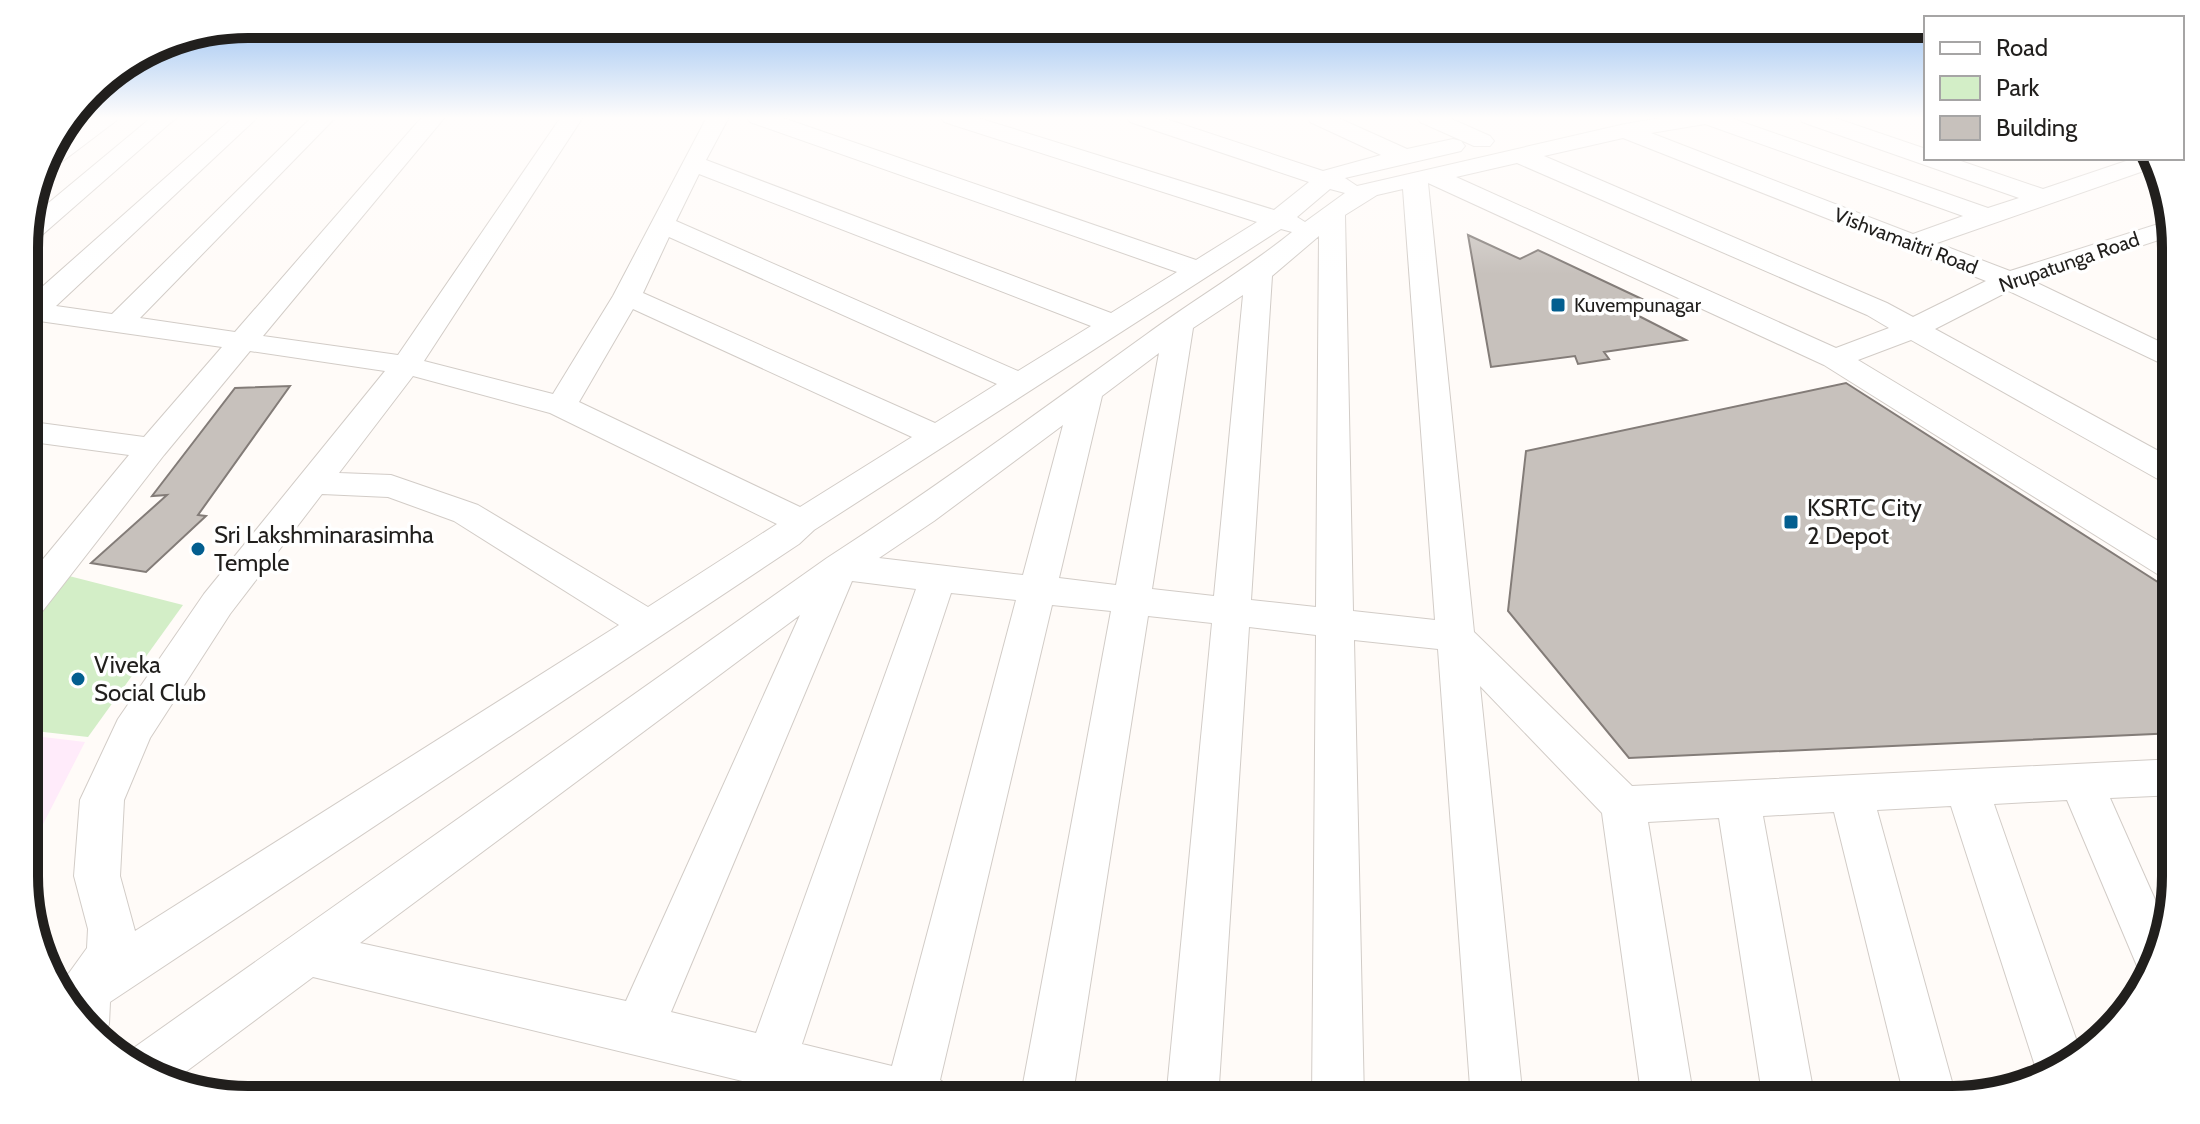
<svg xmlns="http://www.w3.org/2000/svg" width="2200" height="1124" viewBox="0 0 2200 1124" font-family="Cabin,sans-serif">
<rect width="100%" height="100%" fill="#fffbf8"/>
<path fill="#ffebfa" d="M26 735 85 742 37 836 26 842Z"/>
<path fill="#d3eec7" d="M69 576 183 605 88 737 26 730 25 629Z"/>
<path fill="#c7c1bc" stroke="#837c78" stroke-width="2" d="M1468 235 1520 259 1538 250 1644 300 1629 311 1686 340 1604 352 1609 359 1578 364 1575 356 1491 367Z
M1846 383 2175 593 2176 733 1629 758 1508 611 1526 451Z
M290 386 198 515 206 516 146 572 91 563 167 495 152 496 235 388Z"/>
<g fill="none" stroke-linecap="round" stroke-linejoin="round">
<defs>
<path id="minor" d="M95 117H121L51 170 41 172 46 152Z
M152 117H177L34 242 25 244 28 220Z
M234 117H258L56 306 112 314 312 117H336L140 318 235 332 422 117H445L263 336 398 355 561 117H583L424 361 553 394 613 296 707 117H729L706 160 1111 313 1177 272 750 122 747 117H780L1196 260 1257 222 944 122 941 117H975L1274 210 1309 182 1130 122 1127 117H1160L1323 171 1381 155 1310 122 1307 117H1336L1407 149 1453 139 1461 141 1465 146 1461 151 1345 178 1357 186 1625 124 1667 117H1728L1988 208 2019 198 1802 122 1799 117H1832L1926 149V158H1952L2043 189 2135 158H2151L2155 167 1937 243 2010 271 2174 219V235L2033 281 2175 349V370L2009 291 1935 329 2175 460V485L2163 482 1911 340 1858 360 2175 551V581L2162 577 1824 365 1428 183 1474 632 1632 786 2176 759V795L2110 798 2165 922 2153 976 2140 973 2067 800 1994 804 2082 1056 2076 1063 2038 1075 1951 806 1877 810 1957 1100H1905L1834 812 1763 816 1815 1100H1763L1719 818 1648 822 1694 1100H1642L1602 813 1480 686 1523 1100H1471L1438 649 1354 640 1364 1100H1312L1316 635 1249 627 1218 1100H1166L1212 623 1148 616 1072 1100H1020L1111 611 1052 605 940 1080 943 1082 951 1100H821L313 977 172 1082 148 1077 124 1056 125 1054 827 558C937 487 1041 410 1147 334 1195 299 1245 270 1292 232L1281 229 814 530 799 544 110 1002 109 1024 103 1039 70 1012 57 981 69 973 87 948 88 929 74 876 80 800 118 719 204 594 385 371 250 351 164 455 38 617 25 621V581L129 455 25 441V421L144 437 222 347 25 319V302ZM1705 124 1963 216 1913 234 1651 133ZM1623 138 1986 281 1913 317 1887 303 1544 156ZM1517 163 1867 315 1889 328 1836 348 1456 177ZM699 174 1091 326 1018 371 676 221ZM1330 189 1345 193 1305 222 1297 217ZM1403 189 1435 620 1353 611 1345 215 1377 195ZM1319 236 1316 607 1251 600 1272 276ZM669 237 997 384 935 423 643 293ZM1243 295 1214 596 1152 589 1193 328ZM633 309 912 437 800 507 579 402ZM1159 353 1116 585 1059 578 1102 396ZM413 376 550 413 777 524 648 607 478 505 391 475 339 473ZM1063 425 1023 575 879 558 934 521ZM322 494 388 497 454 521 619 625 135 931 120 876 124 800 150 738 230 614ZM852 581 916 589 756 1033 671 1012ZM951 593 1016 600 892 1066 802 1044ZM800 615 626 1001 360 943Z
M1417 117H1447L1490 136 1494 141 1490 146H1474L1420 122Z"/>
</defs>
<use href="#minor" stroke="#d2ccc7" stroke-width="2"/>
<use href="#minor" fill="#fff" fill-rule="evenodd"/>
</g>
<linearGradient id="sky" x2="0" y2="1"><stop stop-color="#91bcf0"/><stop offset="0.43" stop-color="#fffdfc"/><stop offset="1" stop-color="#fffdfc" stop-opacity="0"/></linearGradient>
<rect width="2200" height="274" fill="url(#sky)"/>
<g fill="#035e8f" stroke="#fff" stroke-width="3">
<rect x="1550" y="297" width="16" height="16" rx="4"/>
<rect x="1783" y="514" width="16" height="16" rx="4"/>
<circle cx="198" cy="549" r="8"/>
<circle cx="78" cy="679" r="8"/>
</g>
<g text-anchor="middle" stroke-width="7" stroke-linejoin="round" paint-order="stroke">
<g font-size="20" fill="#211f1d" stroke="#fff">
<text transform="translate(1906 241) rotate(21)" y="7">Vishvamaitri Road</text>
<text transform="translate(2069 262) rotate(-19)" y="7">Nrupatunga Road</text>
</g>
<g font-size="20" fill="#211f1d" stroke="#fff" text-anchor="start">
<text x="1574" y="312">Kuvempunagar</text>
</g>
<g font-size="24" fill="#211f1d" stroke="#fff" text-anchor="start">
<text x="1807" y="516">KSRTC City<tspan x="1807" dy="28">2 Depot</tspan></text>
<text x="214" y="543">Sri Lakshminarasimha<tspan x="214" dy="28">Temple</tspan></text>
<text x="94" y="673">Viveka<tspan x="94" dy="28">Social Club</tspan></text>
</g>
</g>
<path d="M0 0H2200V1124H0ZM248 38H1952A210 210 0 0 1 2162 248V876A210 210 0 0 1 1952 1086H248A210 210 0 0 1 38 876V248A210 210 0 0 1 248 38Z" fill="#fff" fill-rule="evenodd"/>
<path fill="none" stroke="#211f1d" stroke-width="10" d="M248 38H1952A210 210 0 0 1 2162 248V876A210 210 0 0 1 1952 1086H248A210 210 0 0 1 38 876V248A210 210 0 0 1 248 38Z"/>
<rect x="1924" y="16" width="260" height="144" fill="#ffffff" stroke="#a6a5a5" stroke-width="2"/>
<rect x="1940" y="42" width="40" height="12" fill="#ffffff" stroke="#a6a5a5" stroke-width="2"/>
<text x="1996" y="56" font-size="24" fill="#211f1d">Road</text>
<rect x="1940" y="76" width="40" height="24" fill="#d3eec7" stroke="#a6a5a5" stroke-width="2"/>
<text x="1996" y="96" font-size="24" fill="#211f1d">Park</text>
<rect x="1940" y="116" width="40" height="24" fill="#c7c1bc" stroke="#a6a5a5" stroke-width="2"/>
<text x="1996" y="136" font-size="24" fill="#211f1d">Building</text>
</svg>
